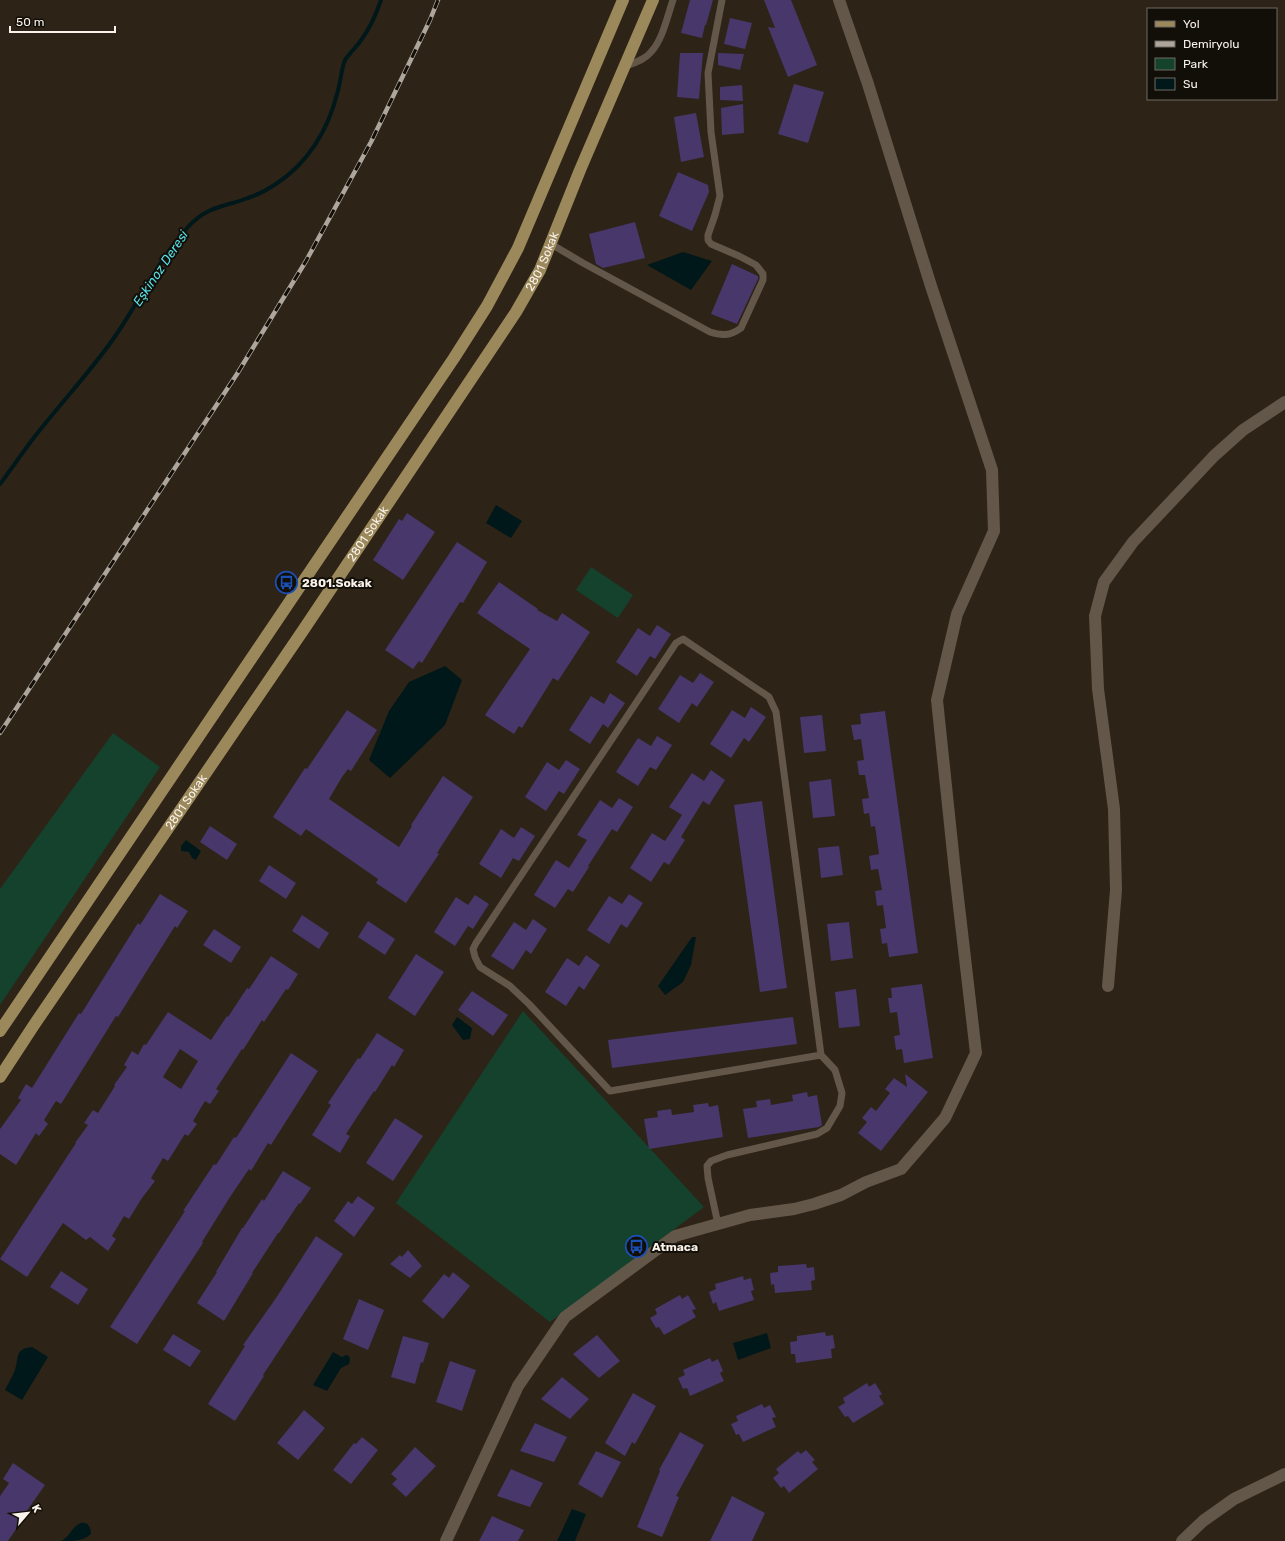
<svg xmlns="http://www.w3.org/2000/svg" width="1285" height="1541" viewBox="0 0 1285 1541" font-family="Rubik,sans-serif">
<rect width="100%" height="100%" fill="#2e2317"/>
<path fill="#14422d" d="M591 567 633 595 618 618 576 590Z
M113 733 160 767 0 1005V889Z
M523 1011 704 1207 550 1322 396 1203Z"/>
<path fill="#00181a" d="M683 252 712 261 691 290 647 265Z
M496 505 522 521 511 538 486 523Z
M445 666 462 680 445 725 390 778 369 760 389 711 409 682Z
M186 840 201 851 196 860 192 858 189 852 181 851V846Z
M692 937H696L691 965 683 982 665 995 658 986Z
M457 1017 472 1028 470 1039 463 1040 452 1025Z
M767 1333 771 1348 738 1360 733 1343Z
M32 1347 48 1357 22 1400 5 1390C8 1384 12 1377 15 1370 19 1358 14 1349 32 1347Z
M333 1352 342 1357 346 1355 349 1356 350 1360 349 1364 341 1368 327 1391 313 1385Z
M572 1509 586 1514 575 1541H557Z
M81 1523C88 1522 91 1527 91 1534 84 1541 73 1541 61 1541 70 1537 71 1527 81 1523Z"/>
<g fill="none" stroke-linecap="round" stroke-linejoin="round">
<path stroke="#00181a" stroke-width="4" d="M0 484C15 464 28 444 44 425 68 395 94 367 116 335 140 300 159 259 188 227 207 206 224 207 248 198 257 195 267 190 276 184 308 163 328 130 337 94 340 86 342 65 345 60 349 54 355 48 359 43 369 30 376 15 381 0"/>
</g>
<path fill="#47376b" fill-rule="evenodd" d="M690 0H713L706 25H705L702 38 681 33Z
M764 0H791L817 65 788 77 768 27 775 28Z
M730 18 752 23 745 49 724 44Z
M680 53H703L699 99 677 97Z
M718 53 744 54 740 70 718 65Z
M794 84 824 92 808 143 778 134Z
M742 85 743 101 720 100V87Z
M743 104 744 133 722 135 721 108Z
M696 113 704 157 681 162 674 117Z
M678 172 708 185 709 192 692 231 659 216Z
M635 222 645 258 603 268 596 264 589 234Z
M732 264 758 276V279L737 324 711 314Z
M407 513 435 532 403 580 373 560 399 519 402 521Z
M457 542 487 562 463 603 460 602 422 663 419 661 413 669 385 650Z
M499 582 538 609 537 610 557 621 562 613 590 632 558 681 553 678 522 728 519 726 514 734 485 715 530 649 477 613Z
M657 625 671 634 655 659 650 656 637 676 616 662 638 628 650 636Z
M700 673 714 682 697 707 692 703 679 723 658 709 680 675 693 683Z
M610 693 625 703 608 728 603 724 590 744 569 730 591 696 604 704Z
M751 707 766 717 749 742 744 738 731 758 710 744 732 710 745 718Z
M347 710 377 730 351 771 348 769 342 777 329 799 399 847 412 826 411 825 443 776 473 797 437 853 439 854 406 903 376 883 378 879 306 829 301 836 273 817 305 768 307 769Z
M885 711 918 953 889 957 887 943 882 944 880 929 886 928 883 905 877 906 875 891 882 890 878 869 871 870 869 856 879 854 875 826 871 827 869 813 864 814 862 799 869 798 865 775H859L857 761 864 760 861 739 854 740 851 725 861 724 860 714Z
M822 715 826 751 804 753 800 717Z
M657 736 672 745 656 770 650 767 638 786 616 772 638 738 651 746Z
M566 760 580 769 564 794 559 791 546 811 525 797 547 762 559 770Z
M711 770 725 780 709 805 703 801 681 837 685 840 669 865 664 862 651 882 630 868 652 833 665 841 682 815 669 807 692 773 704 781Z
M831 779 835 816 813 818 809 782Z
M619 798 633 807 617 832 612 829 588 866 589 867 573 892 568 889 555 908 534 895 556 860 569 868 587 840 577 835 600 800 612 808Z
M762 801 787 988 760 992 734 805Z
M210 826 237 844 227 860 200 842Z
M521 827 535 836 519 861 513 858 501 878 479 864 501 829 514 838Z
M839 846 843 875 821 878 818 848Z
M269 865 296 883 286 899 259 881Z
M160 894 188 911 177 928 175 926 118 1017 116 1016 61 1104 56 1101 44 1120 48 1124 39 1136 36 1133 16 1165 0 1154V1129L21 1100 18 1098 26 1084 32 1088 79 1013 81 1014 138 923 140 925Z
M629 894 643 903 627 928 621 924 609 944 587 930 609 896 622 904Z
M475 895 489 904 473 929 468 926 455 946 434 932 456 897 468 905Z
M302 915 329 933 319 949 292 931Z
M533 919 547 929 531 954 526 950 513 970 491 956 514 922 526 930Z
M368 921 395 939 385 955 358 937Z
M849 922 853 958 831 961 827 924Z
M214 929 241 947 231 963 203 945Z
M416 954 444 972 415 1016 388 998Z
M586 955 600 965 584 990 579 986 566 1006 545 992 567 958 579 966Z
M271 956 298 974 288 990 286 989 264 1022 262 1020 243 1050 242 1049 216 1089 219 1091 210 1104 205 1101 193 1121 197 1124 188 1136 185 1134 168 1161 163 1158 151 1178 155 1181 142 1198 129 1219 124 1216 112 1236 116 1239 108 1251 90 1237 86 1240 63 1223 27 1277 0 1259 76 1143H75L88 1125 84 1123 93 1110 98 1113 115 1086 114 1085 127 1067 124 1065 132 1051 138 1055 144 1044 146 1045 168 1012 211 1040 227 1016 228 1017 247 988 249 989ZM180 1049 198 1061 181 1089 163 1077Z
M922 984 933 1058 904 1063 902 1049 896 1050 894 1036 900 1035 897 1012 890 1013 888 998H892L891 988Z
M856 989 860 1026 839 1028 835 992Z
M472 991 508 1015 493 1036 458 1010Z
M793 1017 797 1044 612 1068 608 1040Z
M377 1033 404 1050 394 1067 392 1065 375 1092 374 1091 346 1134 350 1136 340 1153 312 1135 331 1105 328 1103 358 1058 360 1059Z
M291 1053 318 1071 271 1145 268 1143 251 1171 249 1169 230 1197 202 1242 203 1243 137 1344 110 1327 185 1211H183L214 1164 216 1165 234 1137 236 1138Z
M905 1074 928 1092 881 1151 858 1133 867 1122 862 1118 871 1107 876 1111 890 1093 885 1089 894 1078 907 1087Z
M807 1092 808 1097 817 1095 822 1125 819 1127 748 1138 743 1109 757 1107 756 1101 770 1099 771 1105 793 1101 792 1095Z
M708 1103 709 1107 718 1105 723 1137 649 1149 644 1119 658 1117 657 1111 671 1109 672 1115 694 1112 693 1105Z
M395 1118 423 1136 393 1181 366 1163Z
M283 1171 311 1188 300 1204 299 1203 279 1233H278L252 1273H253L224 1321 197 1303 217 1272H216L242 1228H243L262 1199 264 1201Z
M358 1196 375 1208 354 1237 334 1221 348 1201 352 1204Z
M316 1236 343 1254 263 1375 264 1376 235 1421 208 1404 245 1346 243 1345 276 1298Z
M408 1250 422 1266 410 1278 390 1264 400 1255 402 1257Z
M806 1264 807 1268 814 1267 815 1280 811 1281 812 1290 775 1293 774 1284 771 1285 770 1273 778 1272V1266Z
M61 1271 88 1289 78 1305 50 1287Z
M453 1272 470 1286 443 1319 422 1301 444 1274 449 1278Z
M743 1276 744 1280 751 1278 754 1290 751 1291 754 1300 719 1311 716 1302 713 1304 709 1292 716 1289 715 1284Z
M680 1295 682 1299 688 1295 696 1309 692 1310 696 1317 664 1335 659 1327 656 1328 650 1318 657 1314 655 1309Z
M359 1299 384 1310 368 1350 343 1339Z
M825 1332 826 1336 833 1335 835 1348 831 1349 832 1358 796 1363 795 1354H791L790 1342 797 1341V1336Z
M173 1334 201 1351 190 1367 163 1350Z
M597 1335 620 1361 599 1378 573 1354Z
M403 1336 429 1343 423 1363 421 1362 415 1384 391 1377Z
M710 1358 712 1362 718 1359 723 1371 720 1373 724 1381 690 1396 687 1388 683 1389 678 1378 685 1375 683 1370Z
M450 1361 476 1370 462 1411 436 1402Z
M562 1377 589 1399 570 1419 541 1399Z
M867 1383 869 1387 875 1383 882 1394 879 1396 884 1404 853 1423 848 1416 845 1417 838 1407 845 1403 843 1398Z
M633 1393 656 1406 635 1444 632 1442 625 1456 605 1443Z
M762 1404 764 1408 770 1405 776 1417 772 1418 776 1427 743 1442 739 1434 736 1435 731 1424 738 1421 736 1416Z
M304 1410 325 1428 298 1460 277 1443Z
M535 1423 567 1437 554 1462 520 1451Z
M680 1432 704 1445 676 1496 679 1497 662 1537 637 1527 660 1471 659 1470Z
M362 1437 378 1450 351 1484 333 1470 354 1443 356 1444Z
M415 1447 436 1466 406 1497 392 1484 397 1479 391 1474Z
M806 1450 815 1460 812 1462 818 1469 789 1493 784 1486 781 1488 773 1478 779 1473 776 1469 798 1451 801 1454Z
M596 1451 621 1462 602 1498 578 1484Z
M13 1463 45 1485 26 1512 27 1513 8 1541H0V1496L9 1483 3 1479Z
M511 1469 543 1483 530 1507 497 1496Z
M732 1496 765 1513 752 1541H710Z
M492 1516 524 1530 518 1541H479Z"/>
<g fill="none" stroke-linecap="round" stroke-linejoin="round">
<path stroke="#635749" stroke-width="7" d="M624 67C633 63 645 60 651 52 663 39 667 17 673 0
M551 244 583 263 710 332C722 336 730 336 741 328L763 280V274L756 265 739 256 711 244 708 240V235L715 215 720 196 711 132 708 73 722 0
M718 1224 708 1178 707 1166 711 1161 727 1155 817 1134 827 1128 840 1106 842 1093 835 1070 821 1055 776 712 769 697 683 639 676 643 476 943 473 949 475 957 480 967 510 986 529 1004 610 1091 821 1055"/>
<path stroke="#635749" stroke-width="12" d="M1108 986 1116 890 1114 809 1098 689 1095 616 1104 582 1133 542 1214 456 1243 430 1285 402
M446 1541 518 1386 565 1317 675 1236 750 1215 794 1209 814 1204 841 1195 866 1182 901 1169 945 1118 976 1053 955 872 937 700 957 614 994 531 992 470 931 286 868 84 839 0"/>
<path stroke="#635749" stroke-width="12" d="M1182 1541 1203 1521 1234 1499 1285 1474"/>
<g stroke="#9b895c" stroke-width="12">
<path d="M0 1031 454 358 487 306 518 248 623 0"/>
<path id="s1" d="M0 1077 34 1025 304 629 516 312 540 270 580 170 653 0"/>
</g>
<defs>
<path id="rail" d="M0 733 237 374 306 261 371 142 430 20 438 0"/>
</defs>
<use href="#rail" stroke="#aea69c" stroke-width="4.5"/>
<use href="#rail" stroke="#120e08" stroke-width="3" stroke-dasharray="9" stroke-linecap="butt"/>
</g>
<defs>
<symbol id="bus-ring" viewBox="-11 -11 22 22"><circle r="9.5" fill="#120e08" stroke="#1a4fb4" stroke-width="1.5"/><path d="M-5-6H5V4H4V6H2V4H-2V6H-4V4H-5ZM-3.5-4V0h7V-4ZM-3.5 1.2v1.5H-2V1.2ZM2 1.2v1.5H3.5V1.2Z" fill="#1a4fb4"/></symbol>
</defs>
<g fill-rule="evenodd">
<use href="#bus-ring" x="274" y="570" width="25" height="25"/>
<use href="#bus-ring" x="624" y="1234" width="25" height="25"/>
</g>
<g text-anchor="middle" stroke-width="4" stroke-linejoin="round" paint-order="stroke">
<g font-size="12" fill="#faf3eb" stroke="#120e08">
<text dy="4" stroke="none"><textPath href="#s1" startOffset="980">2801 Sokak</textPath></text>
<text dy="4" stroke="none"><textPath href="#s1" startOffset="656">2801 Sokak</textPath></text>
<text dy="4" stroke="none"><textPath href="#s1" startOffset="332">2801 Sokak</textPath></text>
</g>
<g font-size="12" font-weight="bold" fill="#faf3eb" stroke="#120e08" text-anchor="start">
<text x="302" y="587">2801.Sokak</text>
<text x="652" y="1251">Atmaca</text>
</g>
<g font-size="13" font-style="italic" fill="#58e0e7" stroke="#120e08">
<text transform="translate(160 268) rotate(-56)" y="5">Eşkinoz Deresi</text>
</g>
</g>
<rect x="1147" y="8" width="130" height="92" fill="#120e08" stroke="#6f6a63"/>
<rect x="1155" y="21" width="20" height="6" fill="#9b895c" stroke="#6f6a63"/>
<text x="1183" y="28" font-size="12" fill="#faf3eb">Yol</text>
<rect x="1155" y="41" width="20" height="6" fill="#aea69c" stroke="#6f6a63"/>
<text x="1183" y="48" font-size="12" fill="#faf3eb">Demiryolu</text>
<rect x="1155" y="58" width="20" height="12" fill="#14422d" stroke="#6f6a63"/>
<text x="1183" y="68" font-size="12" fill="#faf3eb">Park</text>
<rect x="1155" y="78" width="20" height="12" fill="#00181a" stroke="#6f6a63"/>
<text x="1183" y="88" font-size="12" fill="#faf3eb">Su</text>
<g transform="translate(28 1513) rotate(62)" stroke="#120e08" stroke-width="3" paint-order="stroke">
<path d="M0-3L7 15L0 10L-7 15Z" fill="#faf3eb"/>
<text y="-6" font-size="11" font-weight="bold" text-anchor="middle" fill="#faf3eb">K</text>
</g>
<path d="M10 26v6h105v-6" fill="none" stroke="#faf3eb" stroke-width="2"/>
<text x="16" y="26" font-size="12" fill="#faf3eb" stroke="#120e08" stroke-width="3" paint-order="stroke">50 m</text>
</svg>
